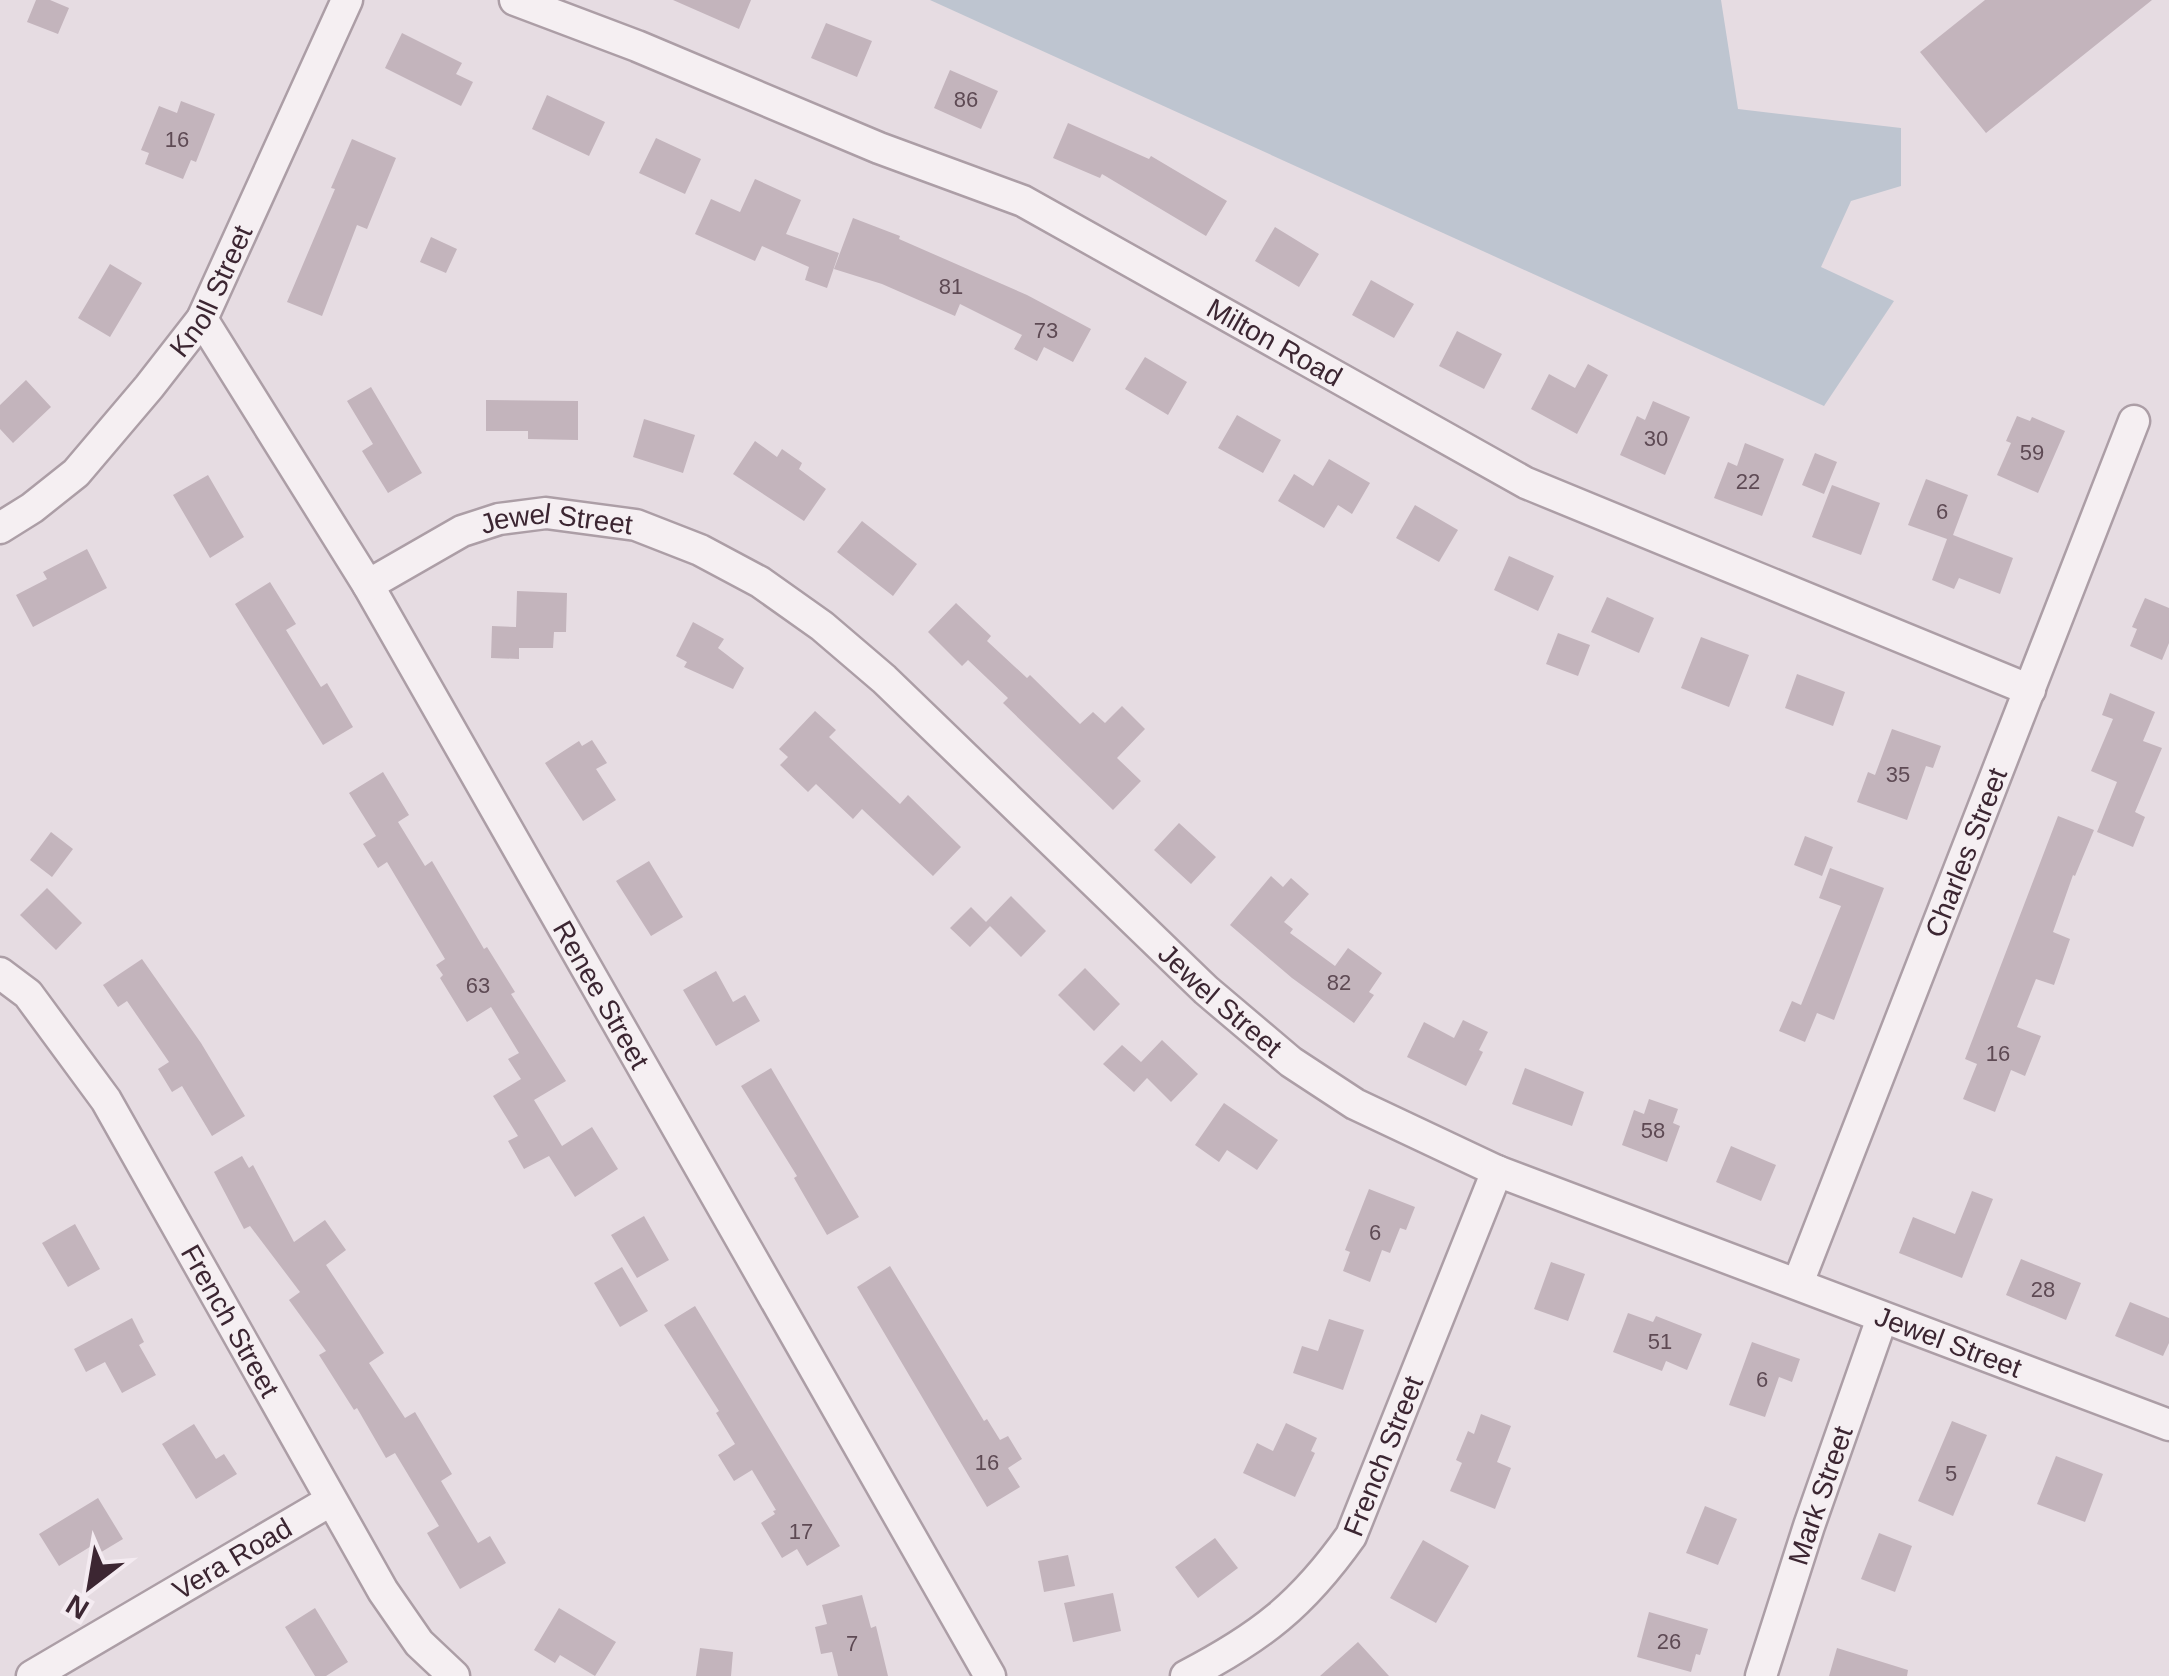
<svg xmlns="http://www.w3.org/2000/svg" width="2169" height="1676" viewBox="0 0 2169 1676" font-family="Arial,sans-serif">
<rect width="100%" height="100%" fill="#e6dce2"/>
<path fill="#bec5d0" d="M930 0H1721L1738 109 1901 128V186L1851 201 1821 267 1894 301 1824 406Z"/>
<path fill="#c3b4bc" d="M36 0H50L69 8 58 34 27 22Z
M673 0H751L739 29Z
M1985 0H2152L1986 133 1920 52Z
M826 23 872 41 857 77 811 58Z
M402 33 462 63 456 74 473 82 461 106 385 68Z
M950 70 998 91 981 129 934 108Z
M547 95 605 122 589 156 532 129Z
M181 101 215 114 196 162 191 160 183 179 145 164 149 153 141 150 159 106 177 113Z
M1068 123 1149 159 1151 156 1227 201 1206 236 1102 174 1100 178 1053 158Z
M656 138 701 159 685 194 639 173Z
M352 139 396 158 367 229 357 225 322 316 287 302 335 189 331 188Z
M755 179 801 200 786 234 839 253 827 288 805 280 809 267 762 246 755 261 695 234 711 199 740 212Z
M853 218 900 236 899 239 1027 295 1091 329 1073 362 1044 347 1037 361 1014 349 1022 335 960 304 955 316 882 284 834 269Z
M1275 227 1319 254 1299 287 1255 261Z
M431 237 457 249 446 273 420 262Z
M110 264 142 283 110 337 78 318Z
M1371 280 1414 304 1394 338 1352 315Z
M1457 331 1502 354 1484 389 1439 366Z
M1145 357 1187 382 1168 415 1125 389Z
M1588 364 1608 375 1577 434 1531 409 1549 374 1575 388Z
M26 380 51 407 13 443 0 429V405Z
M371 387 422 473 388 493 362 451 373 444 347 401Z
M486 400 578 401V440L528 439V431H486Z
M1653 401 1690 417 1665 475 1620 455 1637 416 1645 420Z
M1237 415 1281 440 1263 473 1218 448Z
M2017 416 2030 421 2032 417 2065 431 2038 493 1997 475 2011 443 2006 441Z
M644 419 695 435 683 473 633 457Z
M755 441 777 457 782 449 802 463 799 469 826 489 804 521 733 474Z
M1745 443 1784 459 1762 516 1714 498 1728 462 1737 466Z
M1815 453 1837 462 1824 494 1802 485Z
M1329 459 1370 483 1352 514 1338 505 1324 528 1278 501 1294 474 1313 486Z
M208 475 244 537 210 558 173 495Z
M1926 479 1968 495 1953 535 2013 558 2000 594 1959 578 1954 589 1932 580 1947 539 1908 525Z
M1832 485 1880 503 1861 555 1812 537Z
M1415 505 1458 530 1439 562 1396 538Z
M862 521 917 564 893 596 837 552Z
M87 549 107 588 33 627 16 595 47 579 43 572Z
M1509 556 1554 576 1538 611 1494 590Z
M270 582 296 624 286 630 321 687 327 683 353 727 323 745 235 604Z
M517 591 567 593 566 632H554L553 648H519V659L491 658 492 626 516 627Z
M1607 597 1654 618 1639 653 1591 632Z
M2145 598 2169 608V643L2162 660 2130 646 2137 629 2132 627Z
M956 603 991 636 987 641 1027 678 1030 675 1080 724 1093 712 1105 723 1122 706 1145 729 1117 758 1141 781 1113 810 1003 703 1008 698 968 660 962 666 928 632Z
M693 622 724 639 718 648 744 668 733 689 684 667 687 662 676 656Z
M1558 633 1590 645 1578 676 1546 664Z
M1701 637 1749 655 1729 707 1681 688Z
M1797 674 1845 692 1833 726 1785 708Z
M2110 693 2155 712 2143 741 2162 748 2135 812 2145 817 2133 847 2097 832 2117 782 2091 771 2113 719 2102 715Z
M815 711 836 730 829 737 900 804 908 795 961 847 933 876 862 809 853 819 816 784 808 792 780 765 788 757 779 749Z
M1892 729 1941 746 1933 768 1926 766 1907 820 1857 802 1868 772 1875 775Z
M592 740 607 763 596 769 616 800 583 821 545 763 579 741 582 746Z
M383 772 409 815 398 822 425 866 432 861 484 949 487 947 515 992 511 994 566 1081 534 1100 562 1146 592 1127 618 1169 575 1197 549 1156 524 1169 508 1141 518 1136 493 1096 521 1079 508 1059 519 1053 491 1007 467 1022 440 978 443 975 436 965 445 959 387 862 378 868 363 844 376 836 349 793Z
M2058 816 2094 830 2075 876 2073 875 2053 932 2070 939 2054 985 2036 979 2017 1027 2041 1036 2025 1076 2011 1070 1995 1112 1963 1099 1977 1064 1965 1059Z
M1179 823 1216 857 1191 884 1154 850Z
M51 832 73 849 52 877 30 860Z
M1805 836 1833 847 1822 876 1794 865Z
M649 861 683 917 651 936 616 881Z
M1830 868 1884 888 1834 1020 1817 1013 1805 1042 1779 1031 1792 1001 1801 1005 1841 906 1819 898Z
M1271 876 1283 887 1291 878 1309 894 1284 922 1293 929 1290 933 1335 966 1348 948 1382 973 1369 992 1374 995 1354 1023 1292 978 1230 925Z
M47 888 82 923 56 950 20 915Z
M1011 896 1046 931 1021 957 986 922Z
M971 907 990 926 970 947 950 928Z
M142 959 201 1043 245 1116 212 1136 182 1086 172 1092 158 1069 169 1062 127 1001 118 1007 103 985Z
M1085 968 1120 1004 1094 1031 1058 995Z
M716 971 733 1002 745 995 760 1021 716 1046 683 990Z
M1463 1020 1488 1032 1479 1050 1483 1052 1466 1086 1407 1057 1424 1022 1454 1038Z
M1162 1040 1198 1074 1171 1102 1147 1078 1134 1092 1103 1064 1122 1045 1141 1062Z
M771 1068 859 1217 827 1235 794 1178 797 1176 741 1086Z
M1525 1068 1584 1092 1572 1126 1512 1104Z
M1649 1099 1678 1109 1673 1123 1680 1126 1667 1162 1622 1145 1634 1110 1644 1114Z
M1224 1103 1278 1140 1257 1170 1227 1150 1219 1162 1195 1145Z
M1731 1146 1776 1165 1761 1201 1716 1182Z
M242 1156 249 1168 253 1165 294 1242 325 1220 346 1250 326 1265 384 1353 369 1363 405 1418 415 1412 452 1474 441 1481 478 1543 490 1536 506 1563 460 1589 427 1533 439 1526 395 1453 386 1458 357 1408 354 1410 319 1355 326 1351 289 1300 300 1292 250 1226 244 1229 214 1172Z
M1369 1189 1415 1207 1406 1230 1400 1228 1390 1253 1382 1250 1370 1282 1343 1271 1350 1252 1345 1250Z
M1972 1191 1993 1199 1962 1278 1899 1253 1913 1217 1955 1234Z
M644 1216 669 1260 637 1278 611 1235Z
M75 1224 100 1269 68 1287 42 1243Z
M2021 1259 2081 1283 2066 1320 2006 1295Z
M1551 1262 1585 1274 1568 1321 1534 1309Z
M890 1266 984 1421 987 1419 1000 1440 1008 1436 1022 1459 1008 1468 1020 1487 987 1507 857 1287Z
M622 1267 648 1311 620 1327 594 1283Z
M2130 1302 2169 1318V1343L2163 1356 2115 1336Z
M695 1306 840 1546 807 1566 797 1549 782 1558 761 1523 775 1514 773 1511 776 1510 752 1470 734 1481 718 1455 735 1444 716 1413 719 1411 664 1325Z
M1628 1313 1653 1322 1656 1316 1702 1334 1687 1370 1666 1361 1662 1371 1613 1352Z
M132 1318 144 1342 139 1345 156 1375 122 1393 105 1362 86 1372 74 1349Z
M1329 1319 1364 1330 1343 1390 1293 1373 1302 1346 1318 1351Z
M1752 1342 1800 1359 1792 1382 1779 1377 1765 1417 1729 1405Z
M1481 1414 1511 1426 1497 1462 1511 1468 1495 1509 1450 1491 1462 1463 1456 1460 1468 1431 1474 1434Z
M1952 1421 1987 1435 1953 1516 1918 1501Z
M1286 1423 1317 1438 1311 1451 1315 1453 1295 1497 1243 1473 1257 1443 1273 1451Z
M194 1424 216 1459 224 1454 237 1474 196 1499 162 1444Z
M2056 1456 2103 1474 2085 1522 2037 1504Z
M98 1498 123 1539 98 1554 93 1545 59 1566 39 1534Z
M1705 1506 1737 1519 1718 1565 1686 1553Z
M1879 1533 1912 1546 1895 1592 1861 1579Z
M1215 1538 1238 1568 1198 1598 1175 1567Z
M1423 1540 1469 1566 1436 1623 1390 1598Z
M1068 1555 1075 1586 1044 1592 1038 1561Z
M1113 1593 1121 1631 1073 1642 1064 1603Z
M862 1595 871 1628 876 1626 888 1676H838L832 1652 821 1654 815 1627 827 1624 822 1605Z
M315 1608 348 1662 326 1676H315L285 1627Z
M559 1608 616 1642 595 1676 560 1655 555 1663 534 1650Z
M1649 1612 1708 1629 1700 1655 1696 1654 1691 1672 1637 1657Z
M1358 1642 1389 1676H1320Z
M700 1648 733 1652 731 1676H696Z
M1837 1648 1908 1670 1907 1676H1829Z"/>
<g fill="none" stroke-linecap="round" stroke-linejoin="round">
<defs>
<g id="minor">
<path id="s1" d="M515 0 637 46 879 148 1023 201 1526 483 2030 690"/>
<path id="s2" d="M202 319 368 585 990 1676"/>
<path id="s3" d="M0 528 32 508 76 473 149 387 202 319 347 0"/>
<path id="s4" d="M368 585 462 531 499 519 546 513 636 525 700 550 760 582 822 626 884 679 1206 990 1291 1062 1355 1104 1497 1171 2169 1425"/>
<path id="s5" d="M0 973 28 994 106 1100 383 1591 419 1643 454 1676"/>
<path id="s6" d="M1798 1283 2134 421"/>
<path id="s7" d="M32 1676 330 1501"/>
<path id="s8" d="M1186 1676C1261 1637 1302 1605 1351 1536L1497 1171"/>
<path id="s9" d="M1761 1676 1809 1526 1882 1318"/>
</g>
</defs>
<use href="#minor" stroke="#ac9ea6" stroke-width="35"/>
<use href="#minor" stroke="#f5eff2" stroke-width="30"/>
</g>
<g text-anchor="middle" stroke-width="8" stroke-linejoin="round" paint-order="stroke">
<g font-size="22" fill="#5e4a54">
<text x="966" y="107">86</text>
<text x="177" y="147">16</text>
<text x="951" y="294">81</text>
<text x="1046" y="338">73</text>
<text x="1656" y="446">30</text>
<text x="2032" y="460">59</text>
<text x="1748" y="489">22</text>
<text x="1942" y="519">6</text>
<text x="1898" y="782">35</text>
<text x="1339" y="990">82</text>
<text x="478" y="993">63</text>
<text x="1998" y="1061">16</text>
<text x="1653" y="1138">58</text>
<text x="1375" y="1240">6</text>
<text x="2043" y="1297">28</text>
<text x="1660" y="1349">51</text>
<text x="1762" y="1387">6</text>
<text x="987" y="1470">16</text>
<text x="1951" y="1481">5</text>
<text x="801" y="1539">17</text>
<text x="1669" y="1649">26</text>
<text x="852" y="1651">7</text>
</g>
<g font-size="28" fill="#3c2632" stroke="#f4ebf1">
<text dy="10" stroke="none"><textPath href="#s3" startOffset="322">Knoll Street</textPath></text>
<text dy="10" stroke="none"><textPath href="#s1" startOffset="835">Milton Road</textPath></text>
<text dy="10" stroke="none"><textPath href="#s4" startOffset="205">Jewel Street</textPath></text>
<text dy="10" stroke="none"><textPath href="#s6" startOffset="462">Charles Street</textPath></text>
<text dy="10" stroke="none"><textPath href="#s2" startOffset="785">Renee Street</textPath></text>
<text dy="10" stroke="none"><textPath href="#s4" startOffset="1045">Jewel Street</textPath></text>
<text dy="10" stroke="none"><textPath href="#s5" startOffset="420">French Street</textPath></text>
<text dy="10" stroke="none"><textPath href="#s4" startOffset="1855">Jewel Street</textPath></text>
<text dy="10" stroke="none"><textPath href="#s8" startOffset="305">French Street</textPath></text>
<text dy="10" stroke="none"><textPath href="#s9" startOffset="190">Mark Street</textPath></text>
<text dy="10" stroke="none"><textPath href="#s7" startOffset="232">Vera Road</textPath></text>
</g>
</g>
<g transform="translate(90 1586) rotate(211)" stroke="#f4ebf1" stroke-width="8" paint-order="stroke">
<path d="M0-8L18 38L0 25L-18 38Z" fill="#3c2632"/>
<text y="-15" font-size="28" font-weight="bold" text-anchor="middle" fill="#3c2632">N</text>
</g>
</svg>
